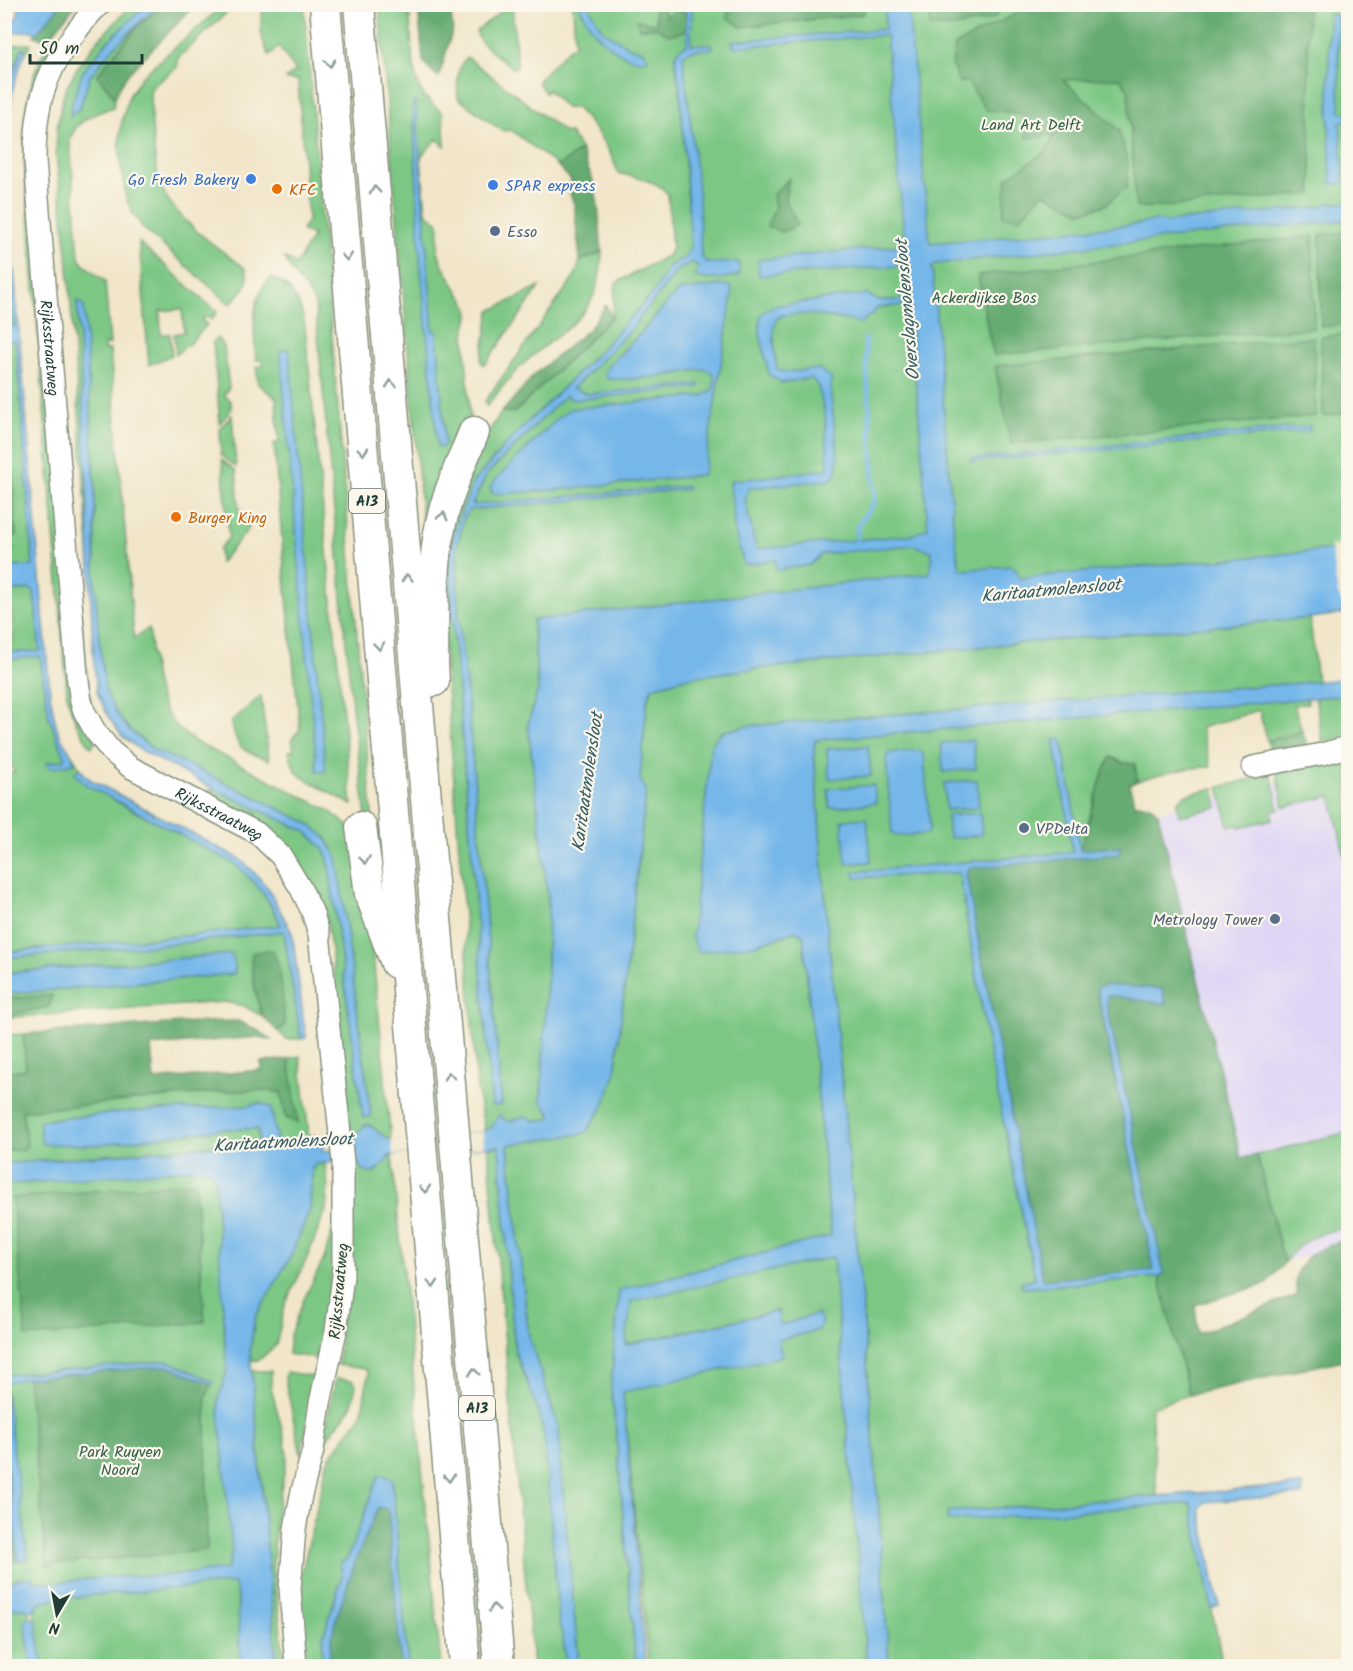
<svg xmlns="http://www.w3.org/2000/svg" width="1353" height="1671" viewBox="0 0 1353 1671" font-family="Kalam,sans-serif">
<rect width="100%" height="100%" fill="#fbf7ec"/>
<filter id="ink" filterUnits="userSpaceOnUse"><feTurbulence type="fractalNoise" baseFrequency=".0167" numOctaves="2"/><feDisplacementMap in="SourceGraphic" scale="12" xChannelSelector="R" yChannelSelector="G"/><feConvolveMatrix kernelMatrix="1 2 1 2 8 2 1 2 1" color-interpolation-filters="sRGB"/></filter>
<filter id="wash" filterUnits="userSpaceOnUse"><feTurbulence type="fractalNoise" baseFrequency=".008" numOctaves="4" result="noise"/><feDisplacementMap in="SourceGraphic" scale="24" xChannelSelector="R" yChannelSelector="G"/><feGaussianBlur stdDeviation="1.35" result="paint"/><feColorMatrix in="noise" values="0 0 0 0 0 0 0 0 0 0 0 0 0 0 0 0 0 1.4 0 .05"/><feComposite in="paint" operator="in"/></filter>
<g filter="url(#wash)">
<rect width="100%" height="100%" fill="#f1e6ca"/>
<path fill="#ded5f5" d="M1348 765V1247L1261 1266 1150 814Z"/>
<path fill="#7dc785" stroke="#4e825c" stroke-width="1.5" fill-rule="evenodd" d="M511 4 512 5 517 63V67L514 69C503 60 478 45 476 31Z
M132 5H147L107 42 82 73 80 108 90 76 113 48 158 5H163L136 28 97 75 115 98 113 107C95 114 75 120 70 140L79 257 82 263 105 281 110 344 104 345V350H110L134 639 149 628C153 662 152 699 176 726 181 732 188 736 194 741L328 810 351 828 361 866 373 956 391 1141 369 1125H365L353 1138 349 1123 331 947 326 917 316 891 302 868 283 847 192 792 216 790 305 831 323 848 328 859 363 1118 371 1116 337 856 325 836 258 798 154 750 130 730 100 694 67 254 56 154 57 127 64 93 77 68 97 41ZM77 301 90 412 95 486H87Z
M224 5H235L178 58 177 67 152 87 150 94C152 117 153 172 163 191 179 222 218 248 245 268 253 285 241 292 230 304L144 229 133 214 126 198 121 166 119 142 122 120 129 96 142 76Z
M263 5H304L373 825 367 824 352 707 315 304C308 286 290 276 285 258L296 265 313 236 302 230 308 221 298 80H287L286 78 296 71 279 47 269 55C259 35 260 26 263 5Z
M379 5H409C411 26 411 71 420 89 425 99 434 106 443 113L445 146 437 139 422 155 421 159 426 212 439 223 438 250 442 265 468 307 469 317 466 327 465 340 470 418 426 565Z
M573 5H580L583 14 603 36 584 5H1348V557L533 628 538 690 528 724 548 897 547 980 541 1100 551 1115V1119L533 1121 521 1117 509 1122 487 1129 485 1132 477 1090 441 609 442 557 478 446 502 412H515L612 317 616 283 669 255 672 247 668 195C661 181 632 177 618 173 610 148 594 126 576 108H566L548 90 545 93 538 83 540 78 568 49 575 44ZM675 63H680L697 243 691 257 673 268 657 291 497 460 477 486 457 536 454 592 467 695 502 1104 492 1105 452 611 450 553 474 481 514 436 597 354 655 291 670 265 686 257 691 246 680 88Z
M23 44H31L25 54V49C11 70 10 83 5 107V46Z
M46 48 52 52 28 162 95 743 91 747C79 731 71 714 67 694L24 162C23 122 26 84 46 48Z
M467 57 564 132 570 133 581 150 558 166 511 130 502 131 458 98C457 85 456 67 467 57Z
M4 224 14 326 5 327H4Z
M139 242 217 312 211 320 206 316 202 320 207 325 190 343 176 354 174 334 184 332 182 309 160 311 161 334H170L172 355 149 365Z
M602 252C600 319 567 324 523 364 510 376 499 392 487 406L485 401 575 276 580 261Z
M271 278C293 284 302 307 305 327L352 805 302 777C293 770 292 762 289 751L294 750 292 739 300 729 285 578 274 443H279L276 398 258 384 256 367 263 366 262 360H256C254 334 249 297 271 278Z
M540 287 486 363 483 364 481 361 490 311Z
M217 338 224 346 229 388 224 395 231 401V410L220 423 213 342Z
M16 340 33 567H5V555L9 554 14 549H5V537L16 535 9 439 5 440 4 342Z
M232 415 236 467 221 455 220 428Z
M222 460 236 471 239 509 251 520 249 528 220 563 219 549 229 537Z
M29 589 34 591 40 652 5 653V642L13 641 11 604 5 605 4 593Z
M1310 618 1317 682 747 726 721 732 692 938 755 945 796 931 803 934 831 1236 619 1290 611 1387 616 1431 636 1666H579L560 1460 559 1429 529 1337 508 1145 586 1133 604 1105 615 1074 646 790 640 779 647 701 653 687 689 677 754 669 997 645Z
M30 656H40L49 717 65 757 64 760 47 763 52 768 74 763V758L80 768 75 773 117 802 209 849 234 863 248 874 261 890 282 925 184 936 5 952 4 774 15 772 11 765 5 766V660Z
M1348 695V737L1323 743 1315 697Z
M261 696 269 760C244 751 237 751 231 722Z
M1308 698V703L1294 705 1302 731 1267 741 1259 710 1201 728 1211 767C1186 767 1161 774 1137 781L1135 764 1124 763 1111 757 1102 776 1080 851 1062 740H1055L1073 852 854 873 959 872 985 1029 1035 1278 1021 1283 1027 1288 1159 1277 1189 1395 1151 1407 1157 1496 947 1512 948 1520 1191 1503 1223 1666H889L879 1514 862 1301 826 911 814 753 815 740Z
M1348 754V872L1331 796 1284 807 1277 773Z
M1271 774 1279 809 1271 811 1273 819 1240 827 1239 824 1229 827 1219 787Z
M1214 788 1218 807 1179 816 1177 802 1185 795Z
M284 931 301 1039H286L278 1031 283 1027 251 960 254 985 262 1016 244 1006 224 1002 5 1018V994L234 974 235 969 231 954 5 973V958L184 943Z
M23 1034 26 1070 5 1072V1035Z
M300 1056 308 1126V1136L304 1140 277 1142 271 1107 259 1103 247 1106 123 1112 39 1121 95 1145 222 1129H258L259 1141 5 1164 4 1151 24 1149 27 1145 22 1111 217 1092 257 1090 281 1092 286 1118 298 1123 289 1059Z
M1348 1132V1226C1319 1234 1303 1237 1284 1263L1257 1155Z
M499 1146 515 1351 535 1402 544 1433 559 1622 563 1638 566 1666H533L488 1148Z
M392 1155 441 1666H408L391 1478 379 1475 347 1560 341 1562 342 1576 323 1638 321 1666H303L297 1593 328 1460 361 1416 369 1373 365 1369 338 1365 352 1165 354 1161 366 1172Z
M227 1161 243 1572 5 1592V1181Z
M325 1163 328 1189 326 1210 308 1256 285 1305 276 1345 258 1361 251 1360 250 1350 255 1318 291 1256 310 1209 312 1169 316 1164Z
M335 1222 333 1259 321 1359 288 1354 290 1335 304 1299 324 1259Z
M833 1257 867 1666H649L623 1392 781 1356 778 1340 819 1330 817 1314 780 1325 778 1311 625 1345 631 1300Z
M252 1371H271V1388L285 1440 287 1457 276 1516 273 1566 285 1666H277Z
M286 1372 317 1377 301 1455 285 1379Z
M336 1378 354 1381 356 1385 351 1408 321 1446Z
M235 1583 238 1597 240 1666H43L36 1620 34 1618C34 1604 40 1602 52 1599Z
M25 1608 29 1611V1618L25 1622 31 1666H5L4 1609Z"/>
<path fill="#66ac72" stroke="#427453" stroke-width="1.5" d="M60 5H76L47 40 34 36Z
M163 5H195L128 74 120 86 115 98 97 75 136 28Z
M418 5H449L453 28 439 77 431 71 423 61Z
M654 5H660L667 17 676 10 686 13 687 28 682 32 669 35 658 28H639L637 20 657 24Z
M732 5H864V14L741 27 727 17Z
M932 5V4L1001 5 995 18 955 27H929Z
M1057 5H1307L1312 194 1161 207H1136L1128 89 1120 78 1063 80 1119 130 1128 165 1127 187 1105 205 1082 212 1043 193 1020 218 1003 216 1007 178 1045 152 1055 135 1026 138 1025 114 986 110 968 82H959L952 65 955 45 1023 10Z
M581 150 594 184 598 206 602 252 580 261 574 204 567 185 572 181 558 166Z
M789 179 785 199 798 225 782 232 767 226 775 208 773 194Z
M1348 232V324L1321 327 1320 235Z
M1313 236 1314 328 994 355 989 336 978 275Z
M606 305 612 317 515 412H502L535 374 589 329Z
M1348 334V413L1323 416 1321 337Z
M1314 337 1316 416 1011 444 996 371V366Z
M10 439 16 536 5 537V440Z
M1302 731 1307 745 1271 754 1267 741Z
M1111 757 1124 763 1135 764 1137 781 1129 785 1135 804 1150 805 1158 813 1241 1158 1257 1155 1284 1263 1266 1284 1195 1305 1198 1334 1297 1295C1296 1289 1295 1282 1296 1276 1302 1253 1328 1245 1348 1239V1359L1189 1395 1159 1277 1164 1275 1107 1007V994L1097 989 1154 1271 1043 1280 966 875 969 868 1121 847 1080 851 1102 776Z
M268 950 273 951C282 966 283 1006 285 1025L278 1031C273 1026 264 1020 262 1014 257 1000 250 967 252 953Z
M52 995 49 1007 5 1016V999Z
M238 1021 259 1031 272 1040 258 1037 151 1046 154 1080 261 1070V1062L289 1059 298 1123 286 1118 281 1092 257 1090 217 1092 22 1111 27 1145 24 1149 5 1151V1072L26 1069 23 1034 196 1022Z
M195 1182 205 1322 26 1337 12 1198Z
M167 1366 212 1384 206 1397 207 1550 47 1565 27 1378Z
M4 1450 18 1561 5 1562H4Z
M378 1507 388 1509 401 1666H328L334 1625 357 1557Z"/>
<path fill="#76b7ea" stroke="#4a7a8f" stroke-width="1.5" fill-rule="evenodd" d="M35 4 60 5 36 34 32 31 5 33V27C15 21 21 17 18 5Z
M147 4 158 5 113 48 90 76 80 108 70 116 72 104 82 73 107 42Z
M580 5H588L602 30 629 47 645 52 648 60C644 60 638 60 634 59 609 52 587 28 580 5Z
M686 5H692L691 45 712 44 713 48 690 51 683 55 699 198 701 256 707 263 739 262V275C725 278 710 282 695 276L699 266 692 262 678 270 629 332 573 388 587 394 699 384V387L573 400 565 396 487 474 472 505 688 486V489L469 510 464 518 457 545 458 611 467 695 502 1105 492 1106 452 611 450 553 455 529 474 481 514 436 597 354 655 291 670 265 686 257 691 246 680 88 675 57 679 49 687 45Z
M885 5H908L930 243 993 238 1139 224 1155 220 1166 222 1319 207 1331 203H1348V220L1166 238 935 264 932 266 954 532 960 569 961 570 1011 566 1017 571 1019 578 1348 548V613L1310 618 997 645 754 669 689 677 652 687 647 701 640 779 646 790 615 1074 604 1105 586 1133 508 1145 529 1337 559 1429 560 1460 579 1666H566L563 1638 559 1622 544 1433 535 1402 515 1351 499 1146 392 1155 389 1156V1158L375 1173 366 1172 354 1161 316 1164 312 1169 310 1209 291 1256 255 1317 250 1350 277 1666H240L238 1597 234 1583 52 1599 39 1603 34 1610 29 1611 25 1608 5 1609V1584L17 1579 32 1577 36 1581 51 1583 107 1577 175 1575 227 1569 232 1551 218 1401 227 1371 215 1181 211 1171 199 1168 5 1185 4 1164 259 1142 258 1129H222L95 1145 42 1144 39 1121 123 1112 247 1106 259 1103 271 1107 277 1142 304 1140 308 1136 315 1135 316 1139 322 1142 323 1151 354 1148 353 1138 365 1125H369L391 1141 485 1132 487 1129 492 1127 499 1115 509 1122 521 1117H529L533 1121 550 1119 551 1114 541 1101 547 980 548 897 528 724 538 690 533 620 930 573 932 558 931 551 913 545 822 554 810 565 776 570 775 560 744 565 735 533 730 481 828 469 825 414 818 386 811 378 782 383 769 375 760 333V316L766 310 774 306 867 294 879 301 901 300 908 290 907 270 900 266 759 276 758 260 905 245 886 35 734 47 732 41 885 29ZM903 305 908 313 912 334 928 528 912 535 756 549 745 499 749 488 831 480 837 472 838 455 831 397V378L819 369 786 372 777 369C776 357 771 332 775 322 781 305 847 320 861 323L868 316H872L877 308Z
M1329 14 1337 15 1340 112 1348 114V121L1340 122 1344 184H1331L1329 129Z
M22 48 25 49V54C20 66 15 78 13 90 6 126 8 165 8 202L50 694C53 710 55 727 63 741 67 748 74 754 74 763L52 768 47 766V763L64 760 65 757 49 717 40 656 4 660 5 653 40 651 34 591 29 589 4 593 5 567 33 566 16 341 4 342 5 327 14 326 5 224 4 107 8 86Z
M413 102H416L433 331H437L445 444 441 448 438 446 437 442 420 259Z
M723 285 731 286 732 296 704 471 702 475 568 489 499 494 492 493 490 487 496 479 559 417 570 409 702 396 713 390 715 379 713 373 704 369C672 374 639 381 607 379L605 373 608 366 640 334 678 291Z
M77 300 84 306 95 486V584L100 649 106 693 117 714 129 730 154 750 187 764 306 822 324 836 337 856 371 1116 363 1118 328 859 323 848 305 831 216 790 139 749 122 736 109 718 97 692 93 653 87 487Z
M280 350H289L326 772 317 771Z
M1310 426V431L970 462V459Z
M1348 679V695L815 740 814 753 826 911 862 1301 879 1514 889 1666H867L833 1257 631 1301 626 1345 778 1311 780 1325 817 1314 822 1321 819 1330 778 1340 782 1356 623 1392 646 1666H636L616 1431 611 1387 619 1290 831 1236 803 934 796 931 755 945 698 952 692 938 711 745 721 732 747 726Z
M1062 739 1080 850 1121 847 1119 854 969 868 966 875 1043 1280 1154 1270 1097 988 1106 985 1162 989 1166 1004 1107 995V1007L1164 1275 1159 1277 1023 1288 1021 1283 1035 1278 990 1056 959 873 855 878 854 872 1073 852 1054 740Z
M973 740 976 769 943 772 941 743Z
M868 746 871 776 829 779 827 749Z
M919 750 924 755 930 830 926 834 897 836 892 833 886 758 888 753Z
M80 768 85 775 91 780 237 857 251 869 268 888 292 933 306 1038 301 1039 284 931 184 943 5 958V952L184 936 281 925C271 901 254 880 234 863L86 785 74 773Z
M977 780 979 808 946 810 944 783Z
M874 785 876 803 830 808 828 789Z
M980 813 982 835 949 838 947 815Z
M867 818 871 862 846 864 842 820Z
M231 954C235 961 236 967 234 974L5 994V973Z
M168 1361 213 1381 212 1384 167 1366 27 1378 8 1382 5 1385 28 1559 18 1561 5 1450V1372L9 1375Z
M379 1475 392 1478 408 1666H401L388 1509 378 1507 357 1557 334 1625 328 1666H321L323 1638 342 1576 340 1562 347 1560Z
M1303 1485 1302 1495 1205 1502 1200 1508 1219 1605 1212 1609 1191 1503 948 1521 947 1512Z
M29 1618 36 1619 43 1666H31L25 1621Z"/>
<path fill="#f1e6ca" d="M1345 545 1348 557V615L1338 594 1331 546Z
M483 1132 484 1147 393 1155 391 1140Z"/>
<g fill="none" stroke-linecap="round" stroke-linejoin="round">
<path stroke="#76b7ea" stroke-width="4.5" d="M857 543V527L875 501 865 339"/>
</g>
</g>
<g filter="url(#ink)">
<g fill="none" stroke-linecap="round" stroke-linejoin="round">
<defs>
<g id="minor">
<path id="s1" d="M100 4C89 14 80 26 72 37 42 78 35 111 35 161L77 675 81 701 84 711 95 731 111 751 130 767 257 833 281 856 301 889 312 911 319 934 343 1162V1276L336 1331 320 1403 313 1450 301 1495 295 1529 290 1589 296 1666"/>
<path d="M1253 767 1322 754 1348 747"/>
</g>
<path id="highway" d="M325 4 465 1666
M359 4 499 1666
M434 681 433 665C434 618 431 569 441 523 448 491 462 462 474 432
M361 827 370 894 396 963"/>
</defs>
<use href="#minor" stroke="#88927f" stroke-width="24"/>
<use href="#highway" stroke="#88927f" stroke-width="33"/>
<use href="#minor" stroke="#fff" stroke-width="21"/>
<use href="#highway" stroke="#fff" stroke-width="30"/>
</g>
<defs><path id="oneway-chevron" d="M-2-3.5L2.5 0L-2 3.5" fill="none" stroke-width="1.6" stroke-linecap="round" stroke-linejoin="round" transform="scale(1.5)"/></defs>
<g stroke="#8f9e9a">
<use href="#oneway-chevron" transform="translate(330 63) rotate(85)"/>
<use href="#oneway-chevron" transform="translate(375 190) rotate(-95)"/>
<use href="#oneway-chevron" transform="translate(347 257) rotate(85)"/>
<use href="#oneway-chevron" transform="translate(391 384) rotate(-95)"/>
<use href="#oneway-chevron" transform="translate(363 451) rotate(85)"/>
<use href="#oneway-chevron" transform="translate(443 516) rotate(-76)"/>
<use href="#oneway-chevron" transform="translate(407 578) rotate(-95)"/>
<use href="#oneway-chevron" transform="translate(379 646) rotate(85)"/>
<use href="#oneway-chevron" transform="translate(365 860) rotate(82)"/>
<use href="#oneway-chevron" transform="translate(449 1076) rotate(-95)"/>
<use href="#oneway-chevron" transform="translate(425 1189) rotate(85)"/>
<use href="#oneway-chevron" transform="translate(433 1284) rotate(85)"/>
<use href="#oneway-chevron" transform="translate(474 1372) rotate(-95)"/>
<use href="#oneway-chevron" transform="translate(449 1478) rotate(85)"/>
<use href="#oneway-chevron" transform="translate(494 1608) rotate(-95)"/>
</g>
</g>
<g fill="#3f7fe0" stroke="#fbf7ec" stroke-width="2">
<circle cx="251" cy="179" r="6"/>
<circle cx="493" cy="185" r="6"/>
</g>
<g fill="#e8710a" stroke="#fbf7ec" stroke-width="2">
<circle cx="277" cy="189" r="6"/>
<circle cx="176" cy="517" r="6"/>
</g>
<g fill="#5c6f8a" stroke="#fbf7ec" stroke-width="2">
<circle cx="495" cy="231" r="6"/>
<circle cx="1024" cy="828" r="6"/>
<circle cx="1275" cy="919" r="6"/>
</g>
<g text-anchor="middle" stroke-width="4.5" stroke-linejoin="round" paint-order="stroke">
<g fill="#fbf7ec" stroke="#61756b" stroke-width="1.5">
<rect x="349" y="489" width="36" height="24" rx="4.5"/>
<rect x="459" y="1396" width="36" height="24" rx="4.5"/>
</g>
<g font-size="15" font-weight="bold" fill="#1f3d34">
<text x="367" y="506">A13</text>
<text x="477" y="1413">A13</text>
</g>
<g font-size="16" fill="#366048" stroke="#fbf7ec">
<text x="1031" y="130">Land Art Delft</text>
<text x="984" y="303">Ackerdijkse Bos</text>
<text x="120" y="1457">Park Ruyven<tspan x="120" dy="18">Noord</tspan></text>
</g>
<g font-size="16" fill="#366cbe" stroke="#fbf7ec" text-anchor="end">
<text x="239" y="185">Go Fresh Bakery</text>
<text x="505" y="191" text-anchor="start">SPAR express</text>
</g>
<g font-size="16" fill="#c56008" stroke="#fbf7ec" text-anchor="start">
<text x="289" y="195">KFC</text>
<text x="188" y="523">Burger King</text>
</g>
<g font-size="16" fill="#4e5e75" stroke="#fbf7ec" text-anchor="start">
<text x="507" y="237">Esso</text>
<text x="1036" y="834">VPDelta</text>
<text x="1263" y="925" text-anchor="end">Metrology Tower</text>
</g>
<g font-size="16" fill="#1f3d34" stroke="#fbf7ec">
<text dy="6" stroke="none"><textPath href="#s1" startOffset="363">Rijksstraatweg</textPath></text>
<text dy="6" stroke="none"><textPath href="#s1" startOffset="902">Rijksstraatweg</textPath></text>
<text transform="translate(338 1291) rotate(-85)" y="6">Rijksstraatweg</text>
</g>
<g font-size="18" font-style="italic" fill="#355c62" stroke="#fbf7ec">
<text transform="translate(907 310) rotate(-95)" y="6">Overslagmolensloot</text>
<text transform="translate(1051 590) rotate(-5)" y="6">Karitaatmolensloot</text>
<text transform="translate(587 782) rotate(-82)" y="6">Karitaatmolensloot</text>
<text transform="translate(283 1142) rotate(-3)" y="6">Karitaatmolensloot</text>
</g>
</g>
<rect width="1353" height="1671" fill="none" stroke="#fbf7ec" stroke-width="24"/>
<g transform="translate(57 1614) rotate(190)" stroke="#fbf7ec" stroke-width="4.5" paint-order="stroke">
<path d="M0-4.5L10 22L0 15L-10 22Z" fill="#1f3d34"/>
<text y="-9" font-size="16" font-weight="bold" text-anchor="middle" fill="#1f3d34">N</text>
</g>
<path d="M30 54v9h112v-9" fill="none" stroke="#1f3d34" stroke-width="3"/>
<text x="39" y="54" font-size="18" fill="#1f3d34" stroke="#fbf7ec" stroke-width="4.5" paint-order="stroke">50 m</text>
</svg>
